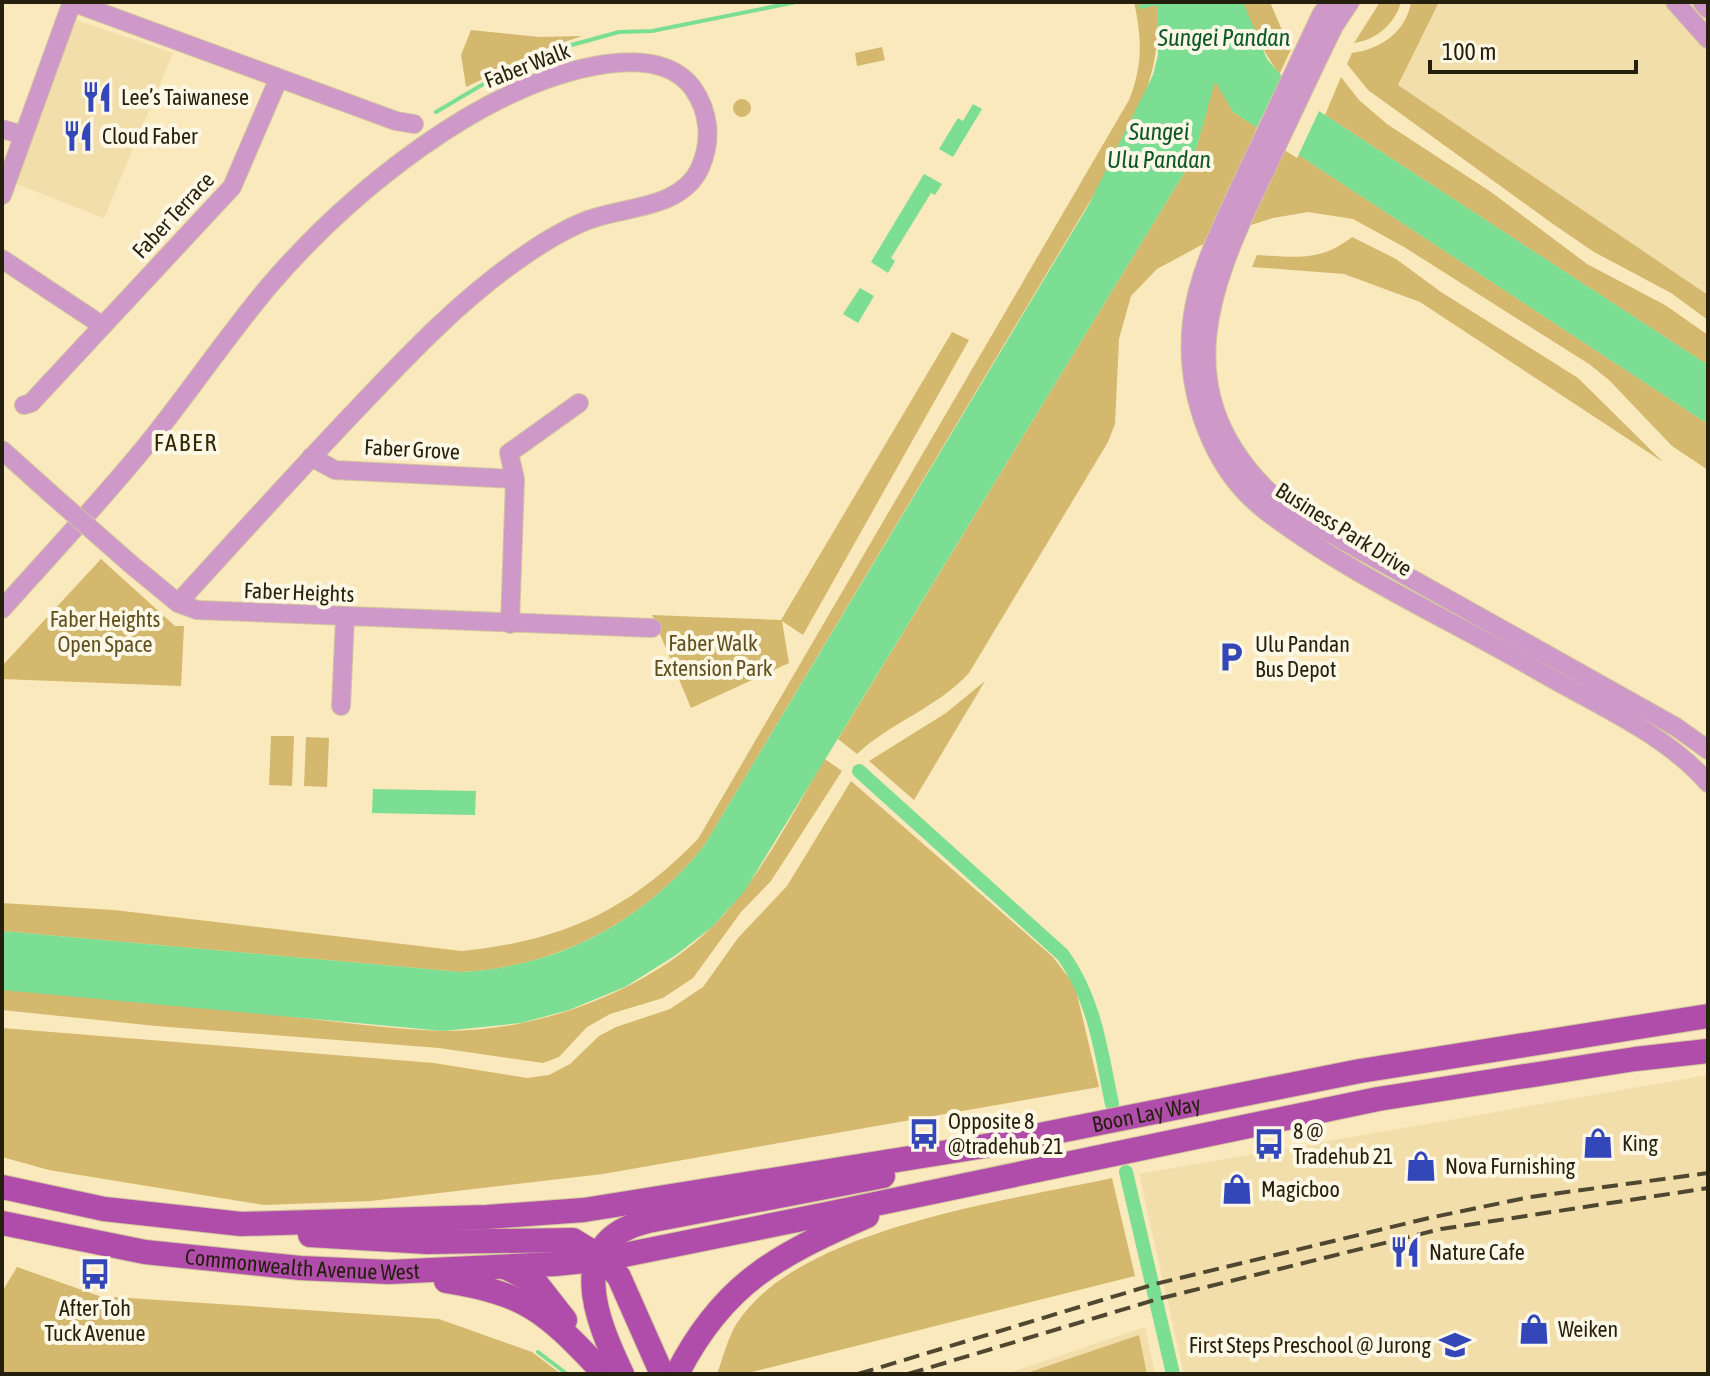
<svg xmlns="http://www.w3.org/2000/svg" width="1710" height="1376" viewBox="0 0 1710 1376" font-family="'Asap Condensed',sans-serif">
<rect width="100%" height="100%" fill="#f9e9bd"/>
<path fill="#f1deab" d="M1439 2H1708V295L1397 85Z
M70 18 173 53 104 218 14 183Z
M1708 1075V1374H1184L1139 1174Z
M1145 1327 1155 1374H1005Z"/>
<path fill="#d4b86d" d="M1134 2H1157C1163 78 1135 116 1102 181L704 846C643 922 558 967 461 972L2 931V903L114 910 462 951C562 941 628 911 698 839L1129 100C1143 66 1142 38 1134 2Z
M1243 2H1270L1281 28 1294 43 1279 75 1253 32Z
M1380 2H1401C1395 24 1376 40 1354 43Z
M1411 2H1439L1398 85 1708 295V320L1671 293 1594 252 1553 224 1368 90 1347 64 1352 53C1381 49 1406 32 1411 2Z
M471 30 539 37 582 36 552 46 466 87 461 55Z
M882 47 885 60 857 66 855 53Z
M1341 77 1359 100 1387 124 1491 192 1587 264 1665 305 1708 335V365L1325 115Z
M1215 79 1233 112 1708 424V470L1672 446 1609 380 1589 364 1404 247 1353 219 1308 212 1273 218 1220 235 1157 269 1131 296 1119 339 1115 424 1108 442 969 673C937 708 891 722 857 754L838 739 1194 157Z
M733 108a9 9 0 1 1 18 0a9 9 0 1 1-18 0Z
M1352 237 1396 259 1441 292 1578 378 1663 462 1420 302 1344 274 1252 267 1257 255C1294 257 1321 262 1352 237Z
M952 332 969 340 803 635 782 621 789 663 691 708 652 615 781 620Z
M101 559 175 626H184L181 686 2 679V666Z
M985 681 914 800 869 761 946 713Z
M271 736H294L292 786 269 785Z
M306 737 329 738 327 787 304 786Z
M825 759 842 771 771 881 741 912 693 978 663 998 610 1014 587 1027 559 1057 543 1063 439 1048 156 1026 2 1010V990H7C94 998 180 1006 267 1014 325 1020 385 1029 443 1031 537 1032 647 992 714 925 761 878 791 815 825 759Z
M851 781 1053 957 1075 986 1099 1087 603 1174 371 1201 264 1205 49 1170 2 1157V1028L434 1063 527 1078 549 1075 570 1064 599 1036 616 1027 670 1009 703 987 738 938 787 886Z
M1112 1178 1135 1276 744 1374H717C723 1358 728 1337 737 1323 798 1228 1007 1201 1112 1178Z
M17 1267 99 1296 439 1319 532 1352 561 1374H2V1292Z
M1139 1335 1147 1374H1024Z"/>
<path fill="#7bde92" d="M1157 2H1243L1267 59 1302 100 1708 365V424L1233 112 1215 81 1194 157 744 892 712 927 676 955 625 987 569 1010 521 1023 443 1031 2 990V931L461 972C559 967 643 922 704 846L1088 206 1153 75 1158 55Z
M973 104 982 109 953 157 939 149 958 118 963 121Z
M924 174 942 184 935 195 931 193 891 258 895 261 888 273 871 262Z
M860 288 874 296 858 323 843 314Z
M373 789 476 791 475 815 372 813Z"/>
<path fill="#f9e9bd" d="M1283 74 1321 107 1297 158 1255 131Z"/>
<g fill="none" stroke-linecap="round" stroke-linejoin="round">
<path stroke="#7bde92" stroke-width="4" d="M1140 7 1157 3
M436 112 497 76 557 49 619 32 652 31 796 2
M538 1352 567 1374"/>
<path stroke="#7bde92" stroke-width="14" d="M859 771 1063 955C1095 1000 1101 1051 1112 1104
M1126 1172 1173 1374"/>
<defs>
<path id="minor" d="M72 2 396 121 414 124
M1330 2 1321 15C1296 68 1271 121 1246 174 1225 220 1198 270 1192 321 1184 390 1211 469 1266 511 1348 574 1447 618 1537 670 1593 703 1665 733 1708 783
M1350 2 1334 26C1308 79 1283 133 1258 186 1209 289 1170 388 1262 485 1274 498 1290 508 1305 519L1676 727 1708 750
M1675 2 1708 39
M1702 2 1708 9
M2 129 23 135
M2 195 72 2
M2 259 103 326
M24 405 31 403 232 187 278 80
M2 450 51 494
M311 457 335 470 515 479
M133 566 178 603 197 610 652 628
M2 609C51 554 103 499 149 442 190 391 227 336 269 286 348 194 483 82 606 64 636 60 672 61 692 87 710 112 712 141 700 168 681 209 626 206 588 220 567 228 547 240 528 253 464 296 411 352 358 408 297 472 238 537 178 603
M510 624 515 479 509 453 579 403
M341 706 345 618"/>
<g id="major">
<path id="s1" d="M2 1187 104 1209 241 1224 487 1217 584 1210 985 1146 1360 1071 1708 1016"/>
<path id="s2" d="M2 1223 145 1252 300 1268 389 1272 555 1264 604 1259 827 1214 1378 1099 1635 1059 1708 1051"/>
<path d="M310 1235 427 1242 573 1240 604 1259 619 1277 662 1374"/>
<path d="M507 1268 536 1283 565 1320"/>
<path d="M446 1281C526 1294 544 1310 599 1368"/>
<path d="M622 1374C596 1319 563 1241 648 1221L883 1176"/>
<path d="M677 1374C723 1283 778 1255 867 1216"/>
</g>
</defs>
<use href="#minor" stroke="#d3c59e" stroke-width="20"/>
<use href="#major" stroke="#d3c59e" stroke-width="26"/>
<use href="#minor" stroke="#ce98c9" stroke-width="18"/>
<use href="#major" stroke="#b04caa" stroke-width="24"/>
<path stroke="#4f4730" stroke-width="4" stroke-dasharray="16 8" stroke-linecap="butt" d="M858 1374 1155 1284 1429 1218 1530 1197 1708 1173
M908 1374 1158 1299 1441 1229 1708 1188"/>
<defs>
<path id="minor-bridge" d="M51 494 133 566"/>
</defs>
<use href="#minor-bridge" stroke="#d3c59e" stroke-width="20" stroke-linecap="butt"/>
<use href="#minor-bridge" stroke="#ce98c9" stroke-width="18"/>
</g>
<defs>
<symbol id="restaurant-bare" viewBox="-9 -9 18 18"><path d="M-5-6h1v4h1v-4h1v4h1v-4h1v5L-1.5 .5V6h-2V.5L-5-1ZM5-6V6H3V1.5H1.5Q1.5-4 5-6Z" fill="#3347b9" stroke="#fdf7e6" stroke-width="2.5" paint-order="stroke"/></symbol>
<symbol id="parking-bare" viewBox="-9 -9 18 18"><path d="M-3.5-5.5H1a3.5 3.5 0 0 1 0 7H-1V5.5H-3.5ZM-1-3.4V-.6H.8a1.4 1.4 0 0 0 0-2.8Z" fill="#3347b9" stroke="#fdf7e6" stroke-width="2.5" paint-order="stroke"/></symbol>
<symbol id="bus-bare" viewBox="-9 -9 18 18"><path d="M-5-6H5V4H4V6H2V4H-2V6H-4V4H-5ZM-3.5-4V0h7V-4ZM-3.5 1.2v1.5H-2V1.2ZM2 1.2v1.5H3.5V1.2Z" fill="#3347b9" stroke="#fdf7e6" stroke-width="2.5" paint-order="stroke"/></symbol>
<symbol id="shop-bare" viewBox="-9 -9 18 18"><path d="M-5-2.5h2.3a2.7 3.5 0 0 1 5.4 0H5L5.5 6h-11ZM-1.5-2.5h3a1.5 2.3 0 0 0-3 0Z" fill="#3347b9" stroke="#fdf7e6" stroke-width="2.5" paint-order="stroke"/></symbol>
<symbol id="school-bare" viewBox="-9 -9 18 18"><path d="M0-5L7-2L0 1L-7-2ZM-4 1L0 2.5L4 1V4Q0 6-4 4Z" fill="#3347b9" stroke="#fdf7e6" stroke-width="2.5" paint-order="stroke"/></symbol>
</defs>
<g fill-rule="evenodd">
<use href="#restaurant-bare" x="75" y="75" width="44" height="44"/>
<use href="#restaurant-bare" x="56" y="114" width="44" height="44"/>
<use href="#parking-bare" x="1209" y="635" width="44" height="44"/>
<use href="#bus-bare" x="902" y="1112" width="44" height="44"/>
<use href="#shop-bare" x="1576" y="1121" width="44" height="44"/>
<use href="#bus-bare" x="1247" y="1122" width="44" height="44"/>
<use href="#shop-bare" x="1399" y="1144" width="44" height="44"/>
<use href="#shop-bare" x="1215" y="1167" width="44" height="44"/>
<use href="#restaurant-bare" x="1383" y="1230" width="44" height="44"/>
<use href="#bus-bare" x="73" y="1252" width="44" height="44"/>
<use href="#shop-bare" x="1512" y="1307" width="44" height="44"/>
<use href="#school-bare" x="1433" y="1323" width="44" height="44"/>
</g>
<g text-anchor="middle" stroke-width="8" stroke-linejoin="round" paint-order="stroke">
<g font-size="22" fill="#251f0e" stroke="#fdf7e6">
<text transform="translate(527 65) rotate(-21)" y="8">Faber Walk</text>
<text transform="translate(173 215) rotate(-47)" y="8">Faber Terrace</text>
<text transform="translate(412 449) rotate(3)" y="8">Faber Grove</text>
<text transform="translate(1344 529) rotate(32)" y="8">Business Park Drive</text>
<text transform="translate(299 592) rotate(2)" y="8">Faber Heights</text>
<text dy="8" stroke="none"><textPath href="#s1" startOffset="1156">Boon Lay Way</textPath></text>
<text dy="8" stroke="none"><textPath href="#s2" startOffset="304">Commonwealth Avenue West</textPath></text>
</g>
<g font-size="22" fill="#251f0e" stroke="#fdf7e6" text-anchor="start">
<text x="121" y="105">Lee’s Taiwanese</text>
<text x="102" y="144">Cloud Faber</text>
<text x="1255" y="652">Ulu Pandan<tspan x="1255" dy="25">Bus Depot</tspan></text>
<text x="948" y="1129">Opposite 8<tspan x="948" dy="25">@tradehub 21</tspan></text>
<text x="1293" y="1139">8 @<tspan x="1293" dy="25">Tradehub 21</tspan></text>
<text x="1622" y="1151">King</text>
<text x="1445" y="1174">Nova Furnishing</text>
<text x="1261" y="1197">Magicboo</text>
<text x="1429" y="1260">Nature Cafe</text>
<text x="95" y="1316" text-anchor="middle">After Toh<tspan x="95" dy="25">Tuck Avenue</tspan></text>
<text x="1558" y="1337">Weiken</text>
<text x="1431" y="1353" text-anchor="end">First Steps Preschool @ Jurong</text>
</g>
<g font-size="22" fill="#615121" stroke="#fdf7e6">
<text x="105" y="627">Faber Heights<tspan x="105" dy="25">Open Space</tspan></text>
<text x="713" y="651">Faber Walk<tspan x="713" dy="25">Extension Park</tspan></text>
</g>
<g font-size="24" font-style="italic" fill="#0f5829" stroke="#fdf7e6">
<text x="1224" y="46">Sungei Pandan</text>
<text x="1159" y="140">Sungei<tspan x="1159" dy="28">Ulu Pandan</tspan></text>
</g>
<g font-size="24" letter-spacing="2" fill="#342700" stroke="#fdf7e6">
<text x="186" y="451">FABER</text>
</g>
</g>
<rect width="1710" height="1376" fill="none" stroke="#251f0e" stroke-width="8"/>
<path d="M1430 60v12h206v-12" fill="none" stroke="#251f0e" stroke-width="4"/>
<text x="1442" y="60" font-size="24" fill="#251f0e" stroke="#fdf7e6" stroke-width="6" paint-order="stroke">100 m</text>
</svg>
